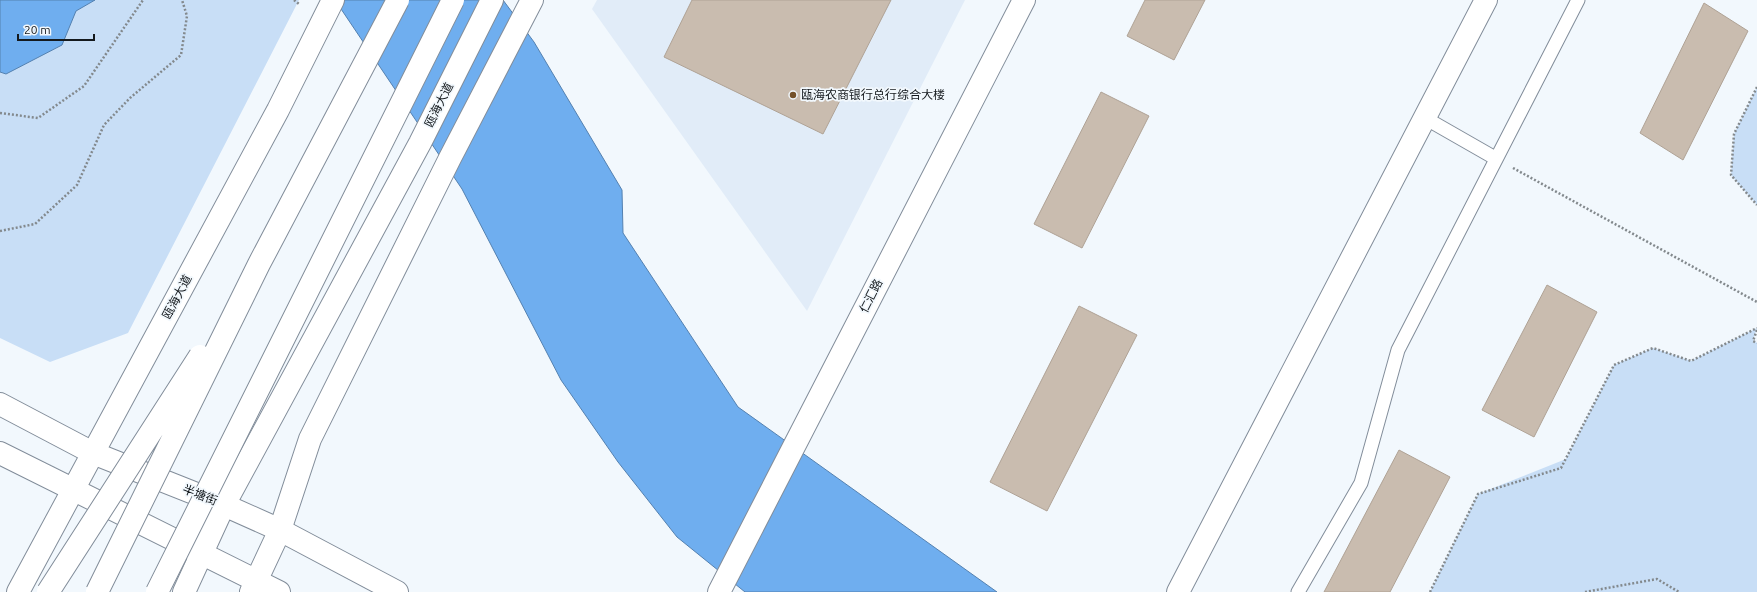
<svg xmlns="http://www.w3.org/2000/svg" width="1757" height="592" viewBox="0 0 1757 592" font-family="Ubuntu,'Noto Sans SC',sans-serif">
<rect width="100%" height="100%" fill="#f2f8fd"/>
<path fill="#e1ecf8" d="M597 0H965L807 311 592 9Z"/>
<path fill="#c8def6" d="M0 0H299L128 333 50 362 0 338Z
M1757 87V205L1731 175 1734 134Z
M1757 328 1753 340 1757 343V592H1430L1478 494 1566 459 1614 365 1653 348 1691 361Z"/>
<path fill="#6faeef" stroke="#5481b0" d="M0 0H95L76 11 62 45 6 74 0 72Z
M335 0H503L534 42 622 190 623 233 738 407 997 592H745L677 537 618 462 561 380 462 189Z"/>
<path fill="#c9bcaf" stroke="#afa295" d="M692 0H891L823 134 664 57Z
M1145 0H1205L1174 60 1127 36Z
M1704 3 1748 31 1683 160 1640 133Z
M1101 92 1149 116 1082 248 1034 224Z
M1547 285 1597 312 1534 437 1482 410Z
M1079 306 1137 335 1047 511 990 482Z
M1399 450 1450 477 1390 592H1324Z"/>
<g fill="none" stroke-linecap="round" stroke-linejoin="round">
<defs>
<path id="service" d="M1425 118 1495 158
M1298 592 1361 483 1398 350 1578 0"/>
<path id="minor" d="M1178 592 1486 0"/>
<path id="tertiary" d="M251 592 280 530 310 439 450 158 532 0
M719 592 1024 0"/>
<path id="secondary" d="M0 404 93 453 224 505 280 530 397 592
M0 453 279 592"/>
<path id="primary" d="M18 592 278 110 333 0
M184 592 224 505 420 143 492 0"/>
</defs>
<use href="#service" stroke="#828d9a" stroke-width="15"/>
<use href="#minor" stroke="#828d9a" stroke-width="24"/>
<use href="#tertiary" stroke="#828d9a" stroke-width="24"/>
<use href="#secondary" stroke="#828d9a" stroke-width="24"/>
<use href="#primary" stroke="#828d9a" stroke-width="24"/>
<path stroke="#83898d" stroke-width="2.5" stroke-dasharray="2 2" stroke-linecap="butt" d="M294 0 299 4
M1757 87 1734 134 1731 175 1757 205
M0 113 38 118 84 86 143 0
M1513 168 1757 302
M0 231 35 224 77 185 104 125 130 98 181 55 187 16 182 0
M1757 330 1753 341 1757 343
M1430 592 1478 494 1561 468 1614 365 1653 348 1691 361 1757 328
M1585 592 1657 579 1679 592"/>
<use href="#service" stroke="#fff" stroke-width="13"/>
<use href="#minor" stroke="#fff" stroke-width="22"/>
<use href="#tertiary" stroke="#fff" stroke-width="22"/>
<use href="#secondary" stroke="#fff" stroke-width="22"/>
<use href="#primary" stroke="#fff" stroke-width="22"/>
<defs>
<path id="trunk-bridge" d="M48 592 200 356
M97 592 259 264 398 0
M157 592 453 0"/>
</defs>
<use href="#trunk-bridge" stroke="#828d9a" stroke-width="24" stroke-linecap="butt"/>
<use href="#trunk-bridge" stroke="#fff" stroke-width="22"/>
</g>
<circle fill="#74512a" stroke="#f2f8fd" stroke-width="1.5" cx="793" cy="95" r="4"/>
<g text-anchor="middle" stroke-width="3.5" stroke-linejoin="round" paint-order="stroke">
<g font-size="12" fill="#14191d" stroke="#f2f8fd" text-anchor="start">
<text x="801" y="99">瓯海农商银行总行综合大楼</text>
</g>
<g font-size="12" fill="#14191d" stroke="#f2f8fd">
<text transform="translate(439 105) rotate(-63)" y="4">瓯海大道</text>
<text transform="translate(871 296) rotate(-63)" y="4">仁汇路</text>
<text transform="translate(177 297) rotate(-62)" y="4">瓯海大道</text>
<text transform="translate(200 495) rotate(21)" y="4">半塘街</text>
</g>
</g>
<path d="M18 34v6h76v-6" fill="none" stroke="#14191d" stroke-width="2"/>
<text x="24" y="34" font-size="12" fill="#14191d" stroke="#f2f8fd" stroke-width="3" paint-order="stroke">20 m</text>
</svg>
